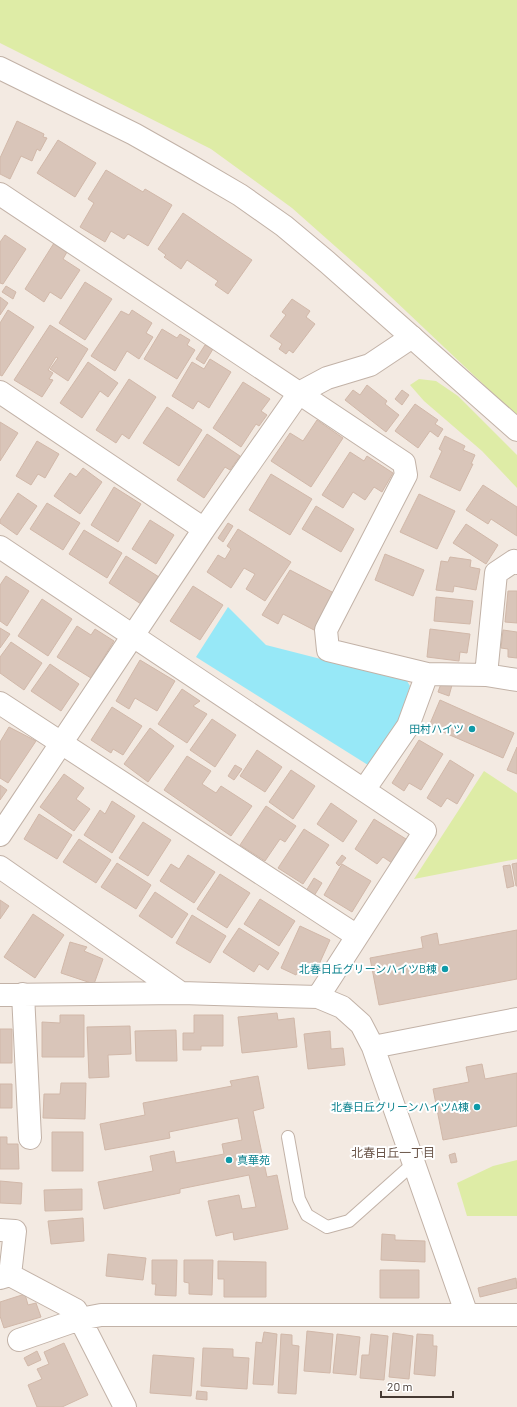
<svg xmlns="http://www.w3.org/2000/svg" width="517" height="1407" viewBox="0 0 517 1407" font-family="Barlow,'Noto Sans JP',sans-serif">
<rect width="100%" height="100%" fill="#f3eae2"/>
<path fill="#deeca6" d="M0 0H517V416L371 278 292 208 211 149 0 43Z
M419 379 436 381 458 396 517 455V488L482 451 424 401 410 385Z
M484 771 517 793V859L414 879Z
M517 1160V1216H467L457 1183 493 1166Z"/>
<path fill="#97e8f7" d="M228 607 266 645 407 681 410 686 399 720 368 765 196 657Z"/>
<path fill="#d9c5b9" stroke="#d1b8a9" d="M17 121 44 134 43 137 47 138 40 151 37 149 32 161 21 156 10 179 0 174V158Z
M58 140 96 163 75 197 37 173Z
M106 170 143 192 145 189 172 205 148 246 128 234 124 239 111 231 105 242 80 227 94 203 88 199Z
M183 213 252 260 228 294 215 285 218 281 187 260 181 269 164 257 166 255 158 249Z
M5 235 26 249 3 284 0 283V242Z
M54 243 67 252 63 259 80 270 61 299 50 292 44 302 25 289Z
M85 282 112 299 85 340 59 323Z
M6 286 16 292 13 299 2 292Z
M0 297 8 303 0 315Z
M292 299 310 311 306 317 315 324 293 353 289 350 286 354 279 349 282 344 270 336 286 315 282 312Z
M8 310 34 327 2 376 0 375V323Z
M132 310 152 323 146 333 153 337 139 359 127 351 115 371 91 356 121 311 129 315Z
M50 325 88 349 68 381 50 369 58 358 56 357 48 370 53 373 49 379 53 380 42 397 14 380Z
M162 329 177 338 180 334 190 340 187 345 195 350 177 379 144 359Z
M205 345 213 349 204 364 196 359Z
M210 359 231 372 209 408 198 401 193 409 172 396 192 362 204 369Z
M88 362 118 383 108 397 100 391 82 418 60 403Z
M129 379 156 397 129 439 122 434 116 443 96 430Z
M243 382 270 399 261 411 267 415 259 426 256 424 241 447 213 428Z
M367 385 387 401 385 404 399 415 386 432 345 400 353 390 360 395Z
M402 390 409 395 402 405 395 399Z
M415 404 438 420 435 424 443 429 438 437 430 431 418 448 395 431Z
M167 407 202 430 179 466 143 443Z
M317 420 343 438 311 487 271 461 290 433 303 441Z
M0 422 18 433 0 461Z
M207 434 240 456 230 470 225 467 204 498 177 480Z
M445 436 465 446 463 450 475 455 471 464H473L460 491 430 477 442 451 439 449Z
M37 441 59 454 45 478 38 474 31 485 16 476Z
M350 452 364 461 367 456 393 473 382 492 374 487 365 500 353 492 343 508 322 495Z
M83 468 102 482 80 514 54 496 70 473 76 477Z
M271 474 312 499 290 535 249 510Z
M483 485 517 507V536L491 519 488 524 466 510Z
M114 487 141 504 118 542 91 525Z
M18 493 37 506 17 535 0 523V520Z
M419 494 455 511 437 549 400 532Z
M47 503 80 523 63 550 30 529Z
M316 506 354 529 341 552 302 529Z
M150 520 174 535 156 564 132 549Z
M228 523 233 526 223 542 218 538Z
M466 524 498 545 486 564 453 543Z
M238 529 291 562 265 601 246 589 255 574 244 568 231 588 207 572 218 555 225 559 231 549 227 546Z
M84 530 122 553 107 578 69 554Z
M385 554 424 570 413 596 375 580Z
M126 556 159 577 141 604 109 583Z
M450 557 471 560 470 567 480 569 476 590 454 586 453 592 436 590 441 561 448 562Z
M290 570 334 593 314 630 283 614 278 624 262 615Z
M6 576 29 591 7 626 0 621V585Z
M193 586 223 605 200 640 170 621Z
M508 591H517V623L505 622Z
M436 597 473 601 470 624 434 621Z
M42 599 72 619 48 656 18 636Z
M77 626 91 635 95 629 114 641 91 678 57 657Z
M0 628 10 634 0 648Z
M430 629 470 634 467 653 460 652 459 661 427 657Z
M503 630 517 632V658L508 657V649L501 648Z
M11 642 42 663 24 690 0 673V657Z
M140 660 175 681 157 711 135 698 129 709 116 701Z
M50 664 79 684 61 711 31 691Z
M442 681 452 685 449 696 438 692Z
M182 689 200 701 193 706 207 714 187 743 158 724Z
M440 700 514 733 503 758 429 726Z
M112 707 142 726 123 755 113 749 111 753 91 740Z
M212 719 236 735 215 767 190 750Z
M9 727 36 741 8 783 0 778V742Z
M150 728 174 746 148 782 124 764Z
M419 740 443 754 421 790 409 783 404 791 392 783Z
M517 747V774L507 770Z
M257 750 282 767 265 792 240 776Z
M187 756 211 771 202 784 216 793 221 786 252 806 231 836 164 790Z
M450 760 474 775 457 804 447 798 441 807 427 798Z
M235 765 242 769 234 780 228 776Z
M291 770 315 786 293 819 269 802Z
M64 774 84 788 76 799 90 809 74 831 40 807Z
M0 785 7 790 0 800Z
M112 801 135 816 112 853 84 835 100 810 105 814Z
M331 803 357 821 343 842 317 824Z
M266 806 296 826 285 842 280 839 265 861 240 845Z
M39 814 72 835 57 859 24 839Z
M374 819 406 839 392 863 383 857 377 864 355 849Z
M143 822 171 840 148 876 119 858Z
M304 829 329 845 303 884 278 868Z
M79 839 111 860 96 883 63 862Z
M188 855 215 872 194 903 160 881 171 864 179 869Z
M342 855 346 858 339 866 336 863Z
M117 863 151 885 136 909 101 887Z
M517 863V886H516L512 864Z
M342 864 371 881 352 912 324 895Z
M510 865 514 886 507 888 503 866Z
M220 874 250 893 227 928 197 909Z
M314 878 322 883 314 896 306 891Z
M155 892 188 914 172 938 139 916Z
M260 899 295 921 279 946 244 924Z
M0 900 9 906 0 919Z
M33 914 64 935 35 978 4 957Z
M192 915 226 936 210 963 176 943Z
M300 926 330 940 316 971 302 964 296 975 281 968Z
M239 928 279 953 268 970 259 964 254 972 223 952Z
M517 930V979L379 1005 370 958 423 948 421 937 437 933 439 945Z
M70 942 87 947 84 951 103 959 94 984 61 973Z
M277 1013 278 1020 294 1018 297 1047 242 1053 238 1017Z
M60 1015H84V1057H42V1022L60 1023Z
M194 1015H223V1046H201V1050H183V1033H194Z
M130 1026 131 1054 108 1055 109 1077 89 1078 87 1027Z
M0 1029H12V1063H0Z
M176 1030 177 1061H136L135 1031Z
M330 1031 331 1049 343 1048 345 1065 308 1069 304 1034Z
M482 1064 485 1079 517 1073V1126L443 1140 433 1089 469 1082 466 1067Z
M258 1076 264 1108 253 1111 267 1177 277 1175 288 1229 234 1240 233 1232 216 1236 208 1201 239 1195 242 1209 256 1207 249 1175 180 1189V1193L104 1209 98 1182 153 1171 150 1156 174 1151 176 1163 224 1154 222 1144 242 1140 238 1118 169 1132 170 1138 105 1150 100 1124 145 1115 143 1103 232 1086 230 1081Z
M61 1083H86L85 1119 43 1118 44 1094H60Z
M0 1084H12V1108H0Z
M52 1132H83V1171H52Z
M0 1137H7V1144H18L19 1169H0Z
M455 1153 457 1162 451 1163 449 1155Z
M0 1181 22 1183 21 1204 0 1203Z
M82 1189V1210L45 1211 44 1190Z
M83 1218 84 1241 51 1244 48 1221Z
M382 1234 395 1235V1240L425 1241V1262L381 1260Z
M108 1254 146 1258 143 1280 106 1276Z
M152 1260H177L176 1296 155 1295 156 1284H152Z
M184 1260H213L212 1295 189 1294V1283L184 1282Z
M218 1261 266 1262V1297H224V1279H218Z
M380 1270H419V1298H380Z
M516 1278 517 1288 480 1297 478 1288Z
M25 1294 28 1305 36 1303 41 1317 4 1328 0 1316V1302Z
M307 1331 333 1334 330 1373 304 1371Z
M264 1332 277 1334 273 1385 253 1384 256 1342 262 1343Z
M393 1333 413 1336 409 1379 389 1377Z
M281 1334 292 1335V1345L299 1346 296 1394 278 1393Z
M337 1334 360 1337 356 1375 333 1373Z
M371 1334 388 1336 384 1380 360 1378 362 1355H369Z
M417 1334 433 1335V1346H437L435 1376 414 1374Z
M64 1343 88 1395 62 1407H37L28 1385 42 1379 37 1369 49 1364 44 1352Z
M203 1348 233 1349V1357L249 1358 247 1389 201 1386Z
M37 1351 41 1360 28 1366 24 1358Z
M153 1355 194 1358 191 1396 150 1393Z
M197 1391 207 1392V1400L196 1399Z"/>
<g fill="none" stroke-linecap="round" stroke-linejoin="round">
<defs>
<path id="service" d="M288 1137 299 1199 307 1215 327 1227 349 1221 414 1163"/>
<path id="minor" d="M0 194 404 463 406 475 326 630 328 650 427 674 486 675 517 680
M0 392 204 529
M0 547 425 831 318 997
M486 675 496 573 514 561 517 563
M0 703 357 936
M364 790 408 726 427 674
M0 835 204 529 299 393 327 378 370 365 412 337
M0 867 181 993
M23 994 30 1138
M0 995 181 993 318 997 342 1007 361 1024 373 1047 467 1315
M373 1047 517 1019
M0 1230 15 1231 10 1275
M0 1278 10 1275 76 1310 80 1319 19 1340
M125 1407 80 1319 101 1315H517"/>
<path id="tertiary" d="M0 68 134 134 187 164 240 195 284 226 327 262 517 430"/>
</defs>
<use href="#service" stroke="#c2b2a7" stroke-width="14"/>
<use href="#minor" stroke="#c2b2a7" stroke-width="24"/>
<use href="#tertiary" stroke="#c2b2a7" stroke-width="24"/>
<use href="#service" stroke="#fff" stroke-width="12"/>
<use href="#minor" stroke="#fff" stroke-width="22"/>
<use href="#tertiary" stroke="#fff" stroke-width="22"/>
</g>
<g fill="#0f9aa8" stroke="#fff" stroke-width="1.5">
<circle cx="472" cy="729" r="4"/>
<circle cx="445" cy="969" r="4"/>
<circle cx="477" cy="1107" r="4"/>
<circle cx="229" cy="1160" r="4"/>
</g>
<g text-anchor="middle" stroke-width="4" stroke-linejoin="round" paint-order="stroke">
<g font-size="11" fill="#0d838f" stroke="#fff" text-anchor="end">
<text x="464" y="733">田村ハイツ</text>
<text x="437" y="973">北春日丘グリーンハイツB棟</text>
<text x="469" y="1111">北春日丘グリーンハイツA棟</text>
<text x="237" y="1164" text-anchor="start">真華苑</text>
</g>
<g font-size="12" fill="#695448" stroke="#fff">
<text x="393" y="1157">北春日丘一丁目</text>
</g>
</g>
<path d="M381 1391v6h72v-6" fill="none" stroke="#453932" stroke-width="2"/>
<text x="387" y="1391" font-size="12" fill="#453932" stroke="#ffffff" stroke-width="3" paint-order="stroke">20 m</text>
</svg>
